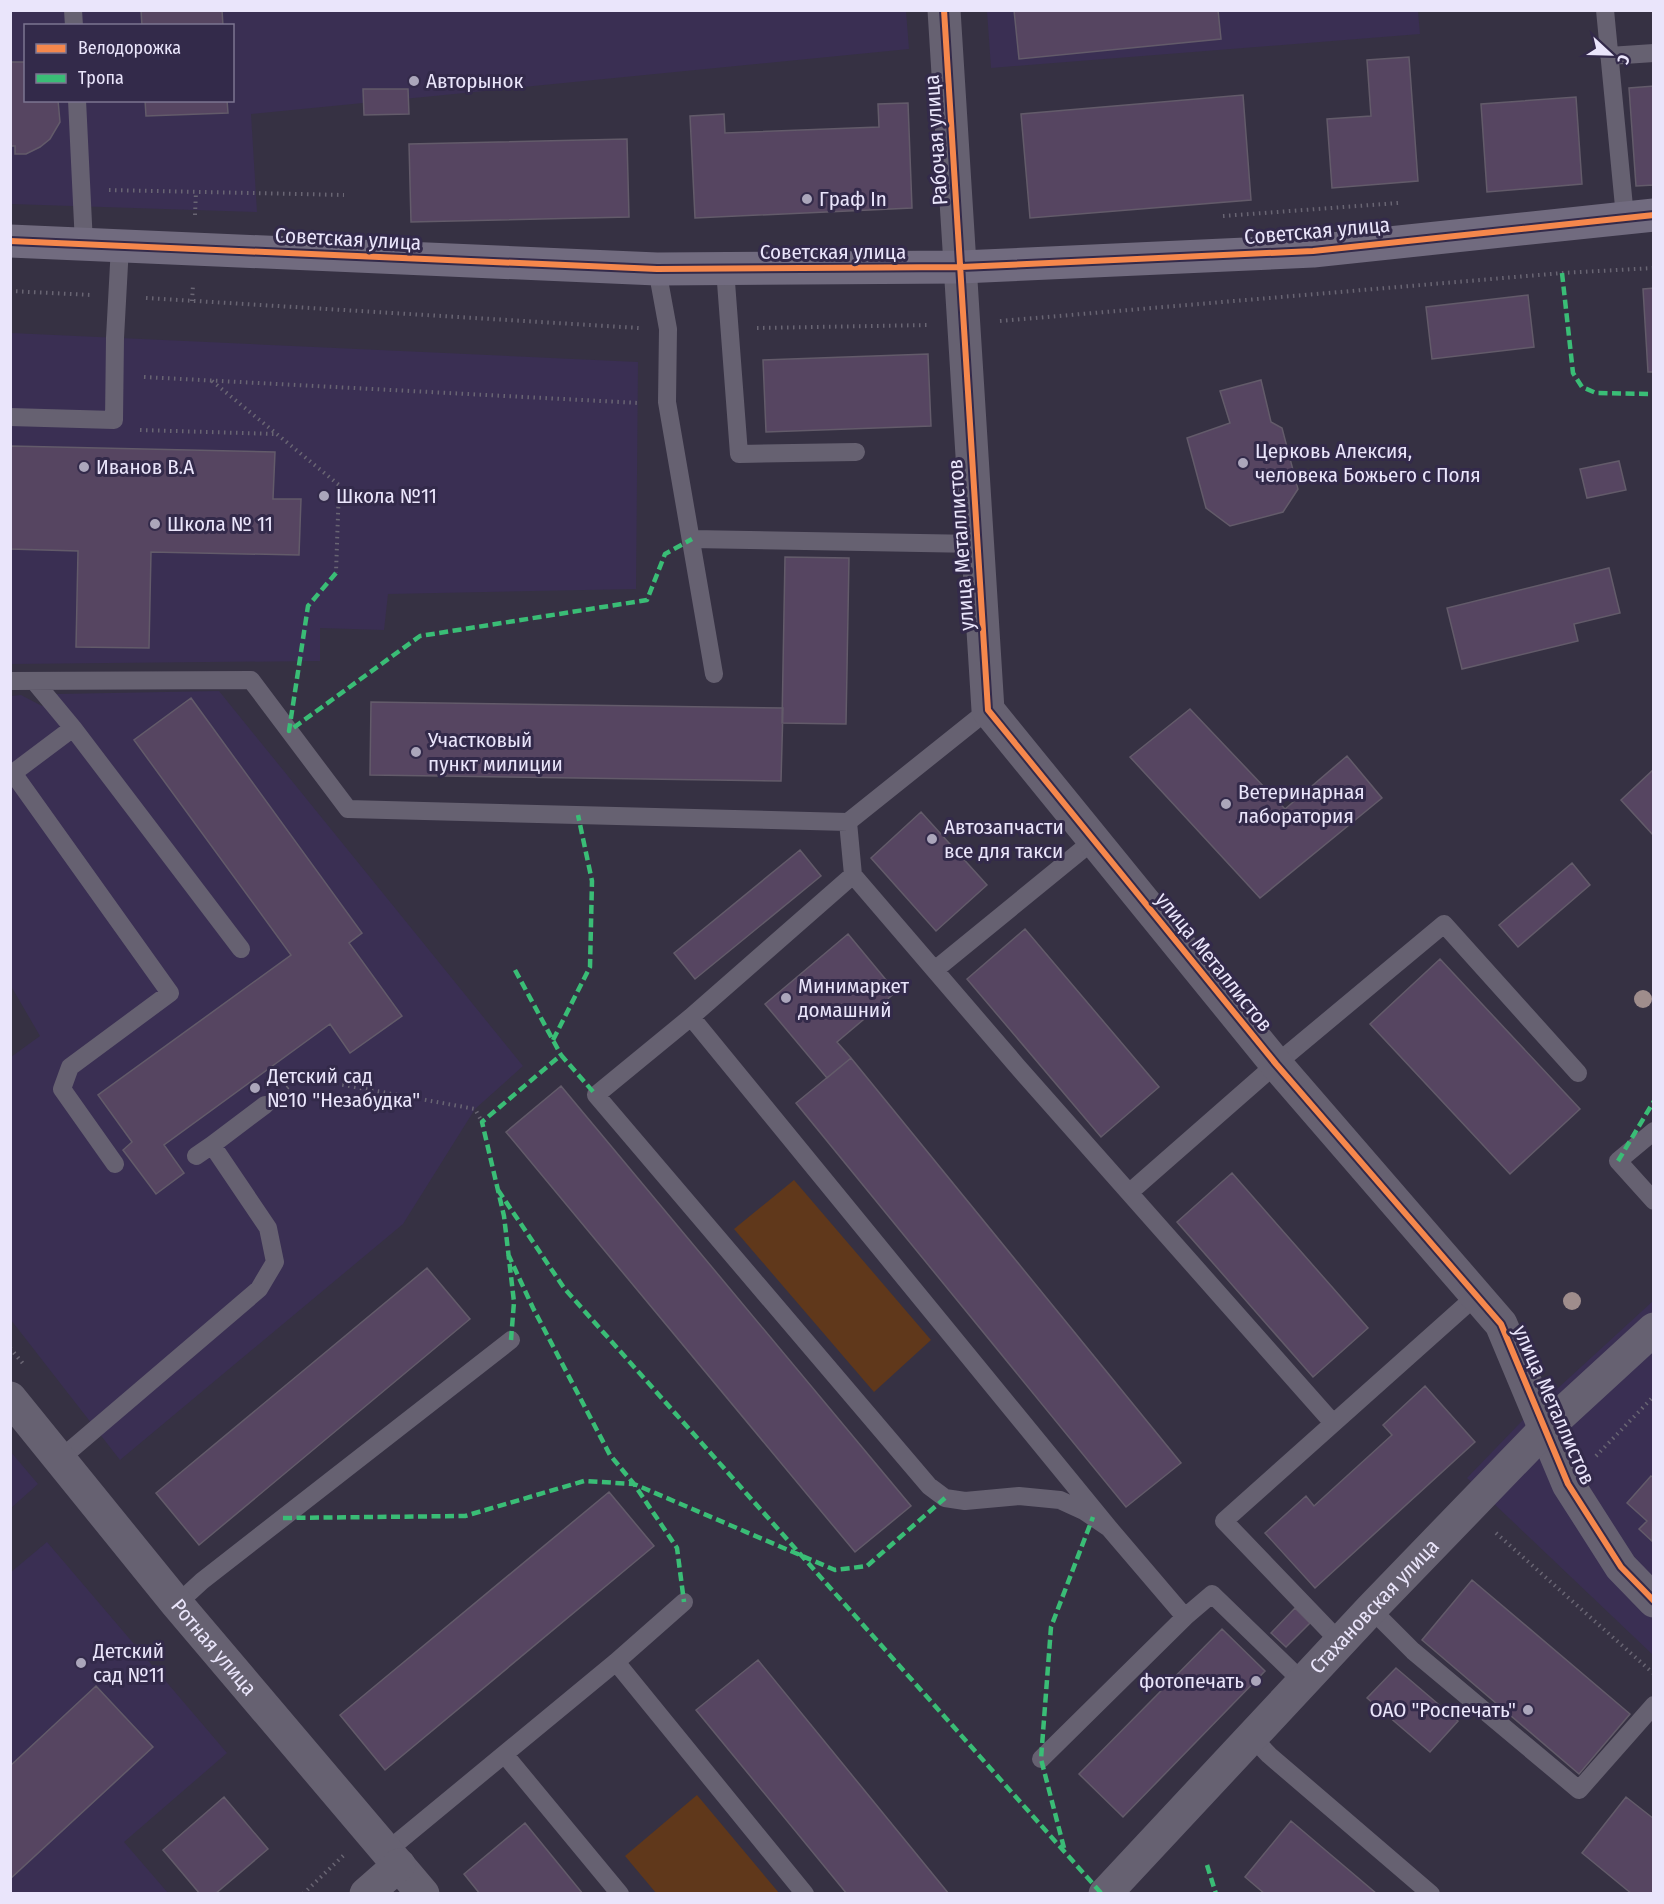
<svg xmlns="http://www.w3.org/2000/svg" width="1664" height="1904" viewBox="0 0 1664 1904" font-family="'Fira Sans Condensed',sans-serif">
<rect width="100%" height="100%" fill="#363143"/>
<path fill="#3a2f53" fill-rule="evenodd" d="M11 11H906L909 49 251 114 257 212 11 204ZM26 26H232V100H26Z
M987 11H1418L1420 34 991 68Z
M11 333 638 362 636 589 388 594 384 630 320 628V661L11 664Z
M219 691 523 1066 475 1109 403 1224 120 1460 11 1320V1057L40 1036 11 986V696L21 695 42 706 57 694Z
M1653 1301V1655L1467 1478 1522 1421Z
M10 1451 38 1484 11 1508H10Z
M47 1542 227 1753 124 1842 168 1893H11L10 1573Z"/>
<path fill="#60381b" d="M794 1180 931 1340 874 1392 734 1229Z
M697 1795 779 1893H656L625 1856Z"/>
<path fill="#564561" stroke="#635b6a" stroke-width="1.5" d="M141 10H222L223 26H142Z
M1014 10H1218L1221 39 1019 59Z
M1409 57 1418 181 1332 188 1327 119 1371 116 1367 60Z
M10 62H26V100H58L60 122 50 139 40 147 26 154H15V146H10Z
M1654 86V185L1636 186 1629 88Z
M363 89H408L409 114 364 115Z
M1243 95 1251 200 1030 218 1021 114Z
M1576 97 1582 184 1487 192 1481 104Z
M145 100H227L228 113 146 116Z
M908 103 912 208 695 218 690 116 724 114 725 133 879 127 878 104Z
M627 139 629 217 411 222 409 144Z
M1654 288V372H1648L1643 289Z
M1528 295 1534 347 1432 359 1426 307Z
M928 354 931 426 766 432 763 360Z
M1261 380 1271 422 1282 428 1298 489 1283 512 1230 526 1206 508 1187 438 1230 423 1220 391Z
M10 446 275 452 273 499H301L299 555 151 552 149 648 76 647 78 551 10 549Z
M1619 461 1626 490 1587 498 1580 469Z
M785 557 849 558 846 724 782 723Z
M1609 568 1620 613 1574 624 1578 641 1462 669 1447 608Z
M191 698 362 933 349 943 402 1016 350 1053 330 1024 164 1145 184 1173 156 1194 123 1150 132 1142 98 1095 291 955 134 740Z
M371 702 783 708 781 781 370 775Z
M1190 709 1285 809 1347 756 1382 798 1260 898 1130 757Z
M1654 769V836L1621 800Z
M921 812 987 885 936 931 871 858Z
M800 850 821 876 695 979 674 953Z
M1572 863 1590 885 1518 947 1499 925Z
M1025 929 1159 1087 1101 1137 967 979Z
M848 934 896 992 837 1042 851 1058 827 1078 765 1004Z
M1440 959 1580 1109 1510 1174 1370 1024Z
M851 1058 1181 1463 1126 1507 796 1103Z
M561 1086 911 1506 855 1552 506 1132Z
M1232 1173 1368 1328 1313 1377 1177 1222Z
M427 1268 470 1319 199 1545 156 1493Z
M1425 1386 1475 1442 1315 1588 1265 1533 1306 1496 1314 1506 1392 1435 1383 1425Z
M1651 1476 1654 1478 1652 1541 1639 1529 1647 1521 1627 1503Z
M609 1492 654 1546 385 1770 340 1715Z
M1472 1580 1630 1714 1579 1774 1422 1640Z
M1295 1608 1310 1623 1286 1647 1271 1633Z
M1222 1629 1265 1671 1123 1817 1079 1774Z
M758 1660 949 1894H847L696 1710Z
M1396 1668 1458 1721 1430 1752 1367 1698Z
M96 1686 153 1747 10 1879V1766Z
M224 1797 268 1849 215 1894H200L163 1850Z
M1626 1797 1654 1819V1894H1632L1582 1853Z
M1291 1821 1377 1894H1265L1245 1877Z
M525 1823 583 1894H480L464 1874Z"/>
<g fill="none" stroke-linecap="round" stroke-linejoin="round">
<path stroke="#696573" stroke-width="4" stroke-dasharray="1.5 4.5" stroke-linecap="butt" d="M109 190 344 195
M195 215 196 192
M1223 216 1398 203
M10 291 91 295
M146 298 639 328
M192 301 193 285
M1000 321 1562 273 1654 268
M757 328 930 325
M144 377 639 403
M212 381 339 485 336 573
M140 430 276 434
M287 1088 300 1077 475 1109 482 1122
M10 1348 25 1366
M1596 1456 1654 1396
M1496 1533 1654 1674
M303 1894 344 1855"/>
<path stroke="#666171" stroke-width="18" d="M73 10 74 26
M1605 10 1625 217
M1609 56 1654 53
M77 100 84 244
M657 269 668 329 667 402 714 674
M725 269 739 454 856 452
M10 417 114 420 115 338 120 246
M692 539 978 544
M10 681 251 680 348 809 848 822 988 710
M34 681 73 728 241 949
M73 728 13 773 170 993 70 1067 62 1089 115 1164
M848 822 853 875 1017 1066 1333 1423
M853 875 691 1017 596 1095 929 1486 945 1498 965 1501 1019 1496 1060 1500 1084 1511 1109 1528
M936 969 1094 840
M691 1017 1109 1528 1185 1617
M1654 1131 1618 1161 1654 1201
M212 1145 265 1105
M1130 1192 1276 1064 1444 924 1578 1073
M60 1459 259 1289 275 1262 268 1228 212 1145 196 1156
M177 1604 202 1581 511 1340
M1371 1609 1413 1651 1579 1790 1654 1705
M1341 1643 1224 1521 1476 1296
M616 1662 805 1894
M1253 1738 1269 1755 1431 1894
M505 1755 620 1894
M1041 1759 1185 1617 1212 1594 1303 1682
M387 1851 616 1662 684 1602"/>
<g stroke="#666171" stroke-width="33">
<path d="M944 10 988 710 1276 1064 1501 1324 1568 1484 1621 1567 1654 1601"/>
<path id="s1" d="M10 1398 177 1604 423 1894"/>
<path d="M366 1894 399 1865"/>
<path id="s2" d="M1105 1894 1371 1609 1544 1430 1654 1329"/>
</g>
<path stroke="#716b7f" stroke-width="33" d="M10 241 657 269 961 267 1313 251 1654 215"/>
<path stroke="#3abd76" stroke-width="4.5" stroke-dasharray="9 4.5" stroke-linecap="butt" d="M1562 273 1573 373 1582 387 1596 393 1654 394
M336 573 308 606 289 731 420 636 647 600 665 554 692 539
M515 970 561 1055
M553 1040 590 967 592 881 578 815
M1618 1161 1654 1101
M498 1190 564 1288 1102 1894
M508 1254 533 1308 610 1455 634 1484 677 1548 684 1602
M511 1340 514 1302 504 1216 482 1122 561 1055 596 1095
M283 1518 465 1516 584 1481 634 1484 835 1570 867 1566 945 1498
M1064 1848 1041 1759 1051 1627 1093 1517
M1207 1865 1216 1894"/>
<defs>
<path id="cycleway" d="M944 10 988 710 1276 1064 1501 1324 1568 1484 1621 1567 1654 1601
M10 241 657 269 961 267 1313 251 1654 215"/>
</defs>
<use href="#cycleway" stroke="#332a4a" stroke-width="10"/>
<use href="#cycleway" stroke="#f5874c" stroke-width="6"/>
</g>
<g fill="#9f8d8c">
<circle cx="1643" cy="999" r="9"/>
<circle cx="1572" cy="1301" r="9"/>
</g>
<g fill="#aba6bb" stroke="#332a4a" stroke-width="2">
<circle cx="414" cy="81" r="6"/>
<circle cx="807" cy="199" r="6"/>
<circle cx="1243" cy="463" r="6"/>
<circle cx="84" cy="467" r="6"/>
<circle cx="324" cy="496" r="6"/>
<circle cx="155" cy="524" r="6"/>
<circle cx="416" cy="752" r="6"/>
<circle cx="1226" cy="804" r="6"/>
<circle cx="932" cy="839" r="6"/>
<circle cx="786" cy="998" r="6"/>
<circle cx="255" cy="1088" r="6"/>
<circle cx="81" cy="1663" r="6"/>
<circle cx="1256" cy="1681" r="6"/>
<circle cx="1528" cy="1710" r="6"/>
</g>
<g text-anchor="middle" stroke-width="6" stroke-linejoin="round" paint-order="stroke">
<g font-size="21" fill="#eae5fb" stroke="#332a4a" text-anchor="start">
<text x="426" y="88">Авторынок</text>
<text x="819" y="206">Граф In</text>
<text x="1255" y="458">Церковь Алексия,<tspan x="1255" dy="24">человека Божьего с Поля</tspan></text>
<text x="96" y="474">Иванов В.А</text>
<text x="336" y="503">Школа №11</text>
<text x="167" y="531">Школа № 11</text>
<text x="428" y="747">Участковый<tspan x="428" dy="24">пункт милиции</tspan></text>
<text x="1238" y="799">Ветеринарная<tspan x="1238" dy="24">лаборатория</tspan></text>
<text x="944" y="834">Автозапчасти<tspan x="944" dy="24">все для такси</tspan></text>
<text x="798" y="993">Минимаркет<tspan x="798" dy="24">домашний</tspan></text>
<text x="267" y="1083">Детский сад<tspan x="267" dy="24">№10 "Незабудка"</tspan></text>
<text x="93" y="1658">Детский<tspan x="93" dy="24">сад №11</tspan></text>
<text x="1244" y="1688" text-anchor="end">фотопечать</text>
<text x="1516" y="1717" text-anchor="end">ОАО "Роспечать"</text>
</g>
<g font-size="21" fill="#eae5fb" stroke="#332a4a">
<text transform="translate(936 140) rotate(-94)" y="7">Рабочая улица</text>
<text transform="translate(1317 231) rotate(-5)" y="7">Советская улица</text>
<text transform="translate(348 239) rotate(3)" y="7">Советская улица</text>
<text x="833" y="259">Советская улица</text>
<text transform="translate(961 545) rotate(-94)" y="7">улица Металлистов</text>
<text transform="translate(1214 962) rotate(51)" y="7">улица Металлистов</text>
<text transform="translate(1554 1405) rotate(66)" y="7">улица Металлистов</text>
<text dy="7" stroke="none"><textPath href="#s2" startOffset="394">Стахановская улица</textPath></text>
<text dy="7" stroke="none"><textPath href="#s1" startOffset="322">Ротная улица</textPath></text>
</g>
</g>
<rect width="1664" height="1904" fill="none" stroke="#eae5fb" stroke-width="24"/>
<rect x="24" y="24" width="210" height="78" fill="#332a4a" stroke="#7c7591" stroke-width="1.5"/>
<rect x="36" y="44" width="30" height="9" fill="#f5874c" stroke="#7c7591" stroke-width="1.5"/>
<text x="78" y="54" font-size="18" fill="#eae5fb">Велодорожка</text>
<rect x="36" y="74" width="30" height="9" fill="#3abd76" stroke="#7c7591" stroke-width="1.5"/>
<text x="78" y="84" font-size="18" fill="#eae5fb">Тропа</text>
<g transform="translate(1610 54) rotate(112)" stroke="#332a4a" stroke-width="4.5" paint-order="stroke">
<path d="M0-4.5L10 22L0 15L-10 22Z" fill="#eae5fb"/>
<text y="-9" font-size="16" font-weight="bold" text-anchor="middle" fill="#eae5fb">С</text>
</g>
</svg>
